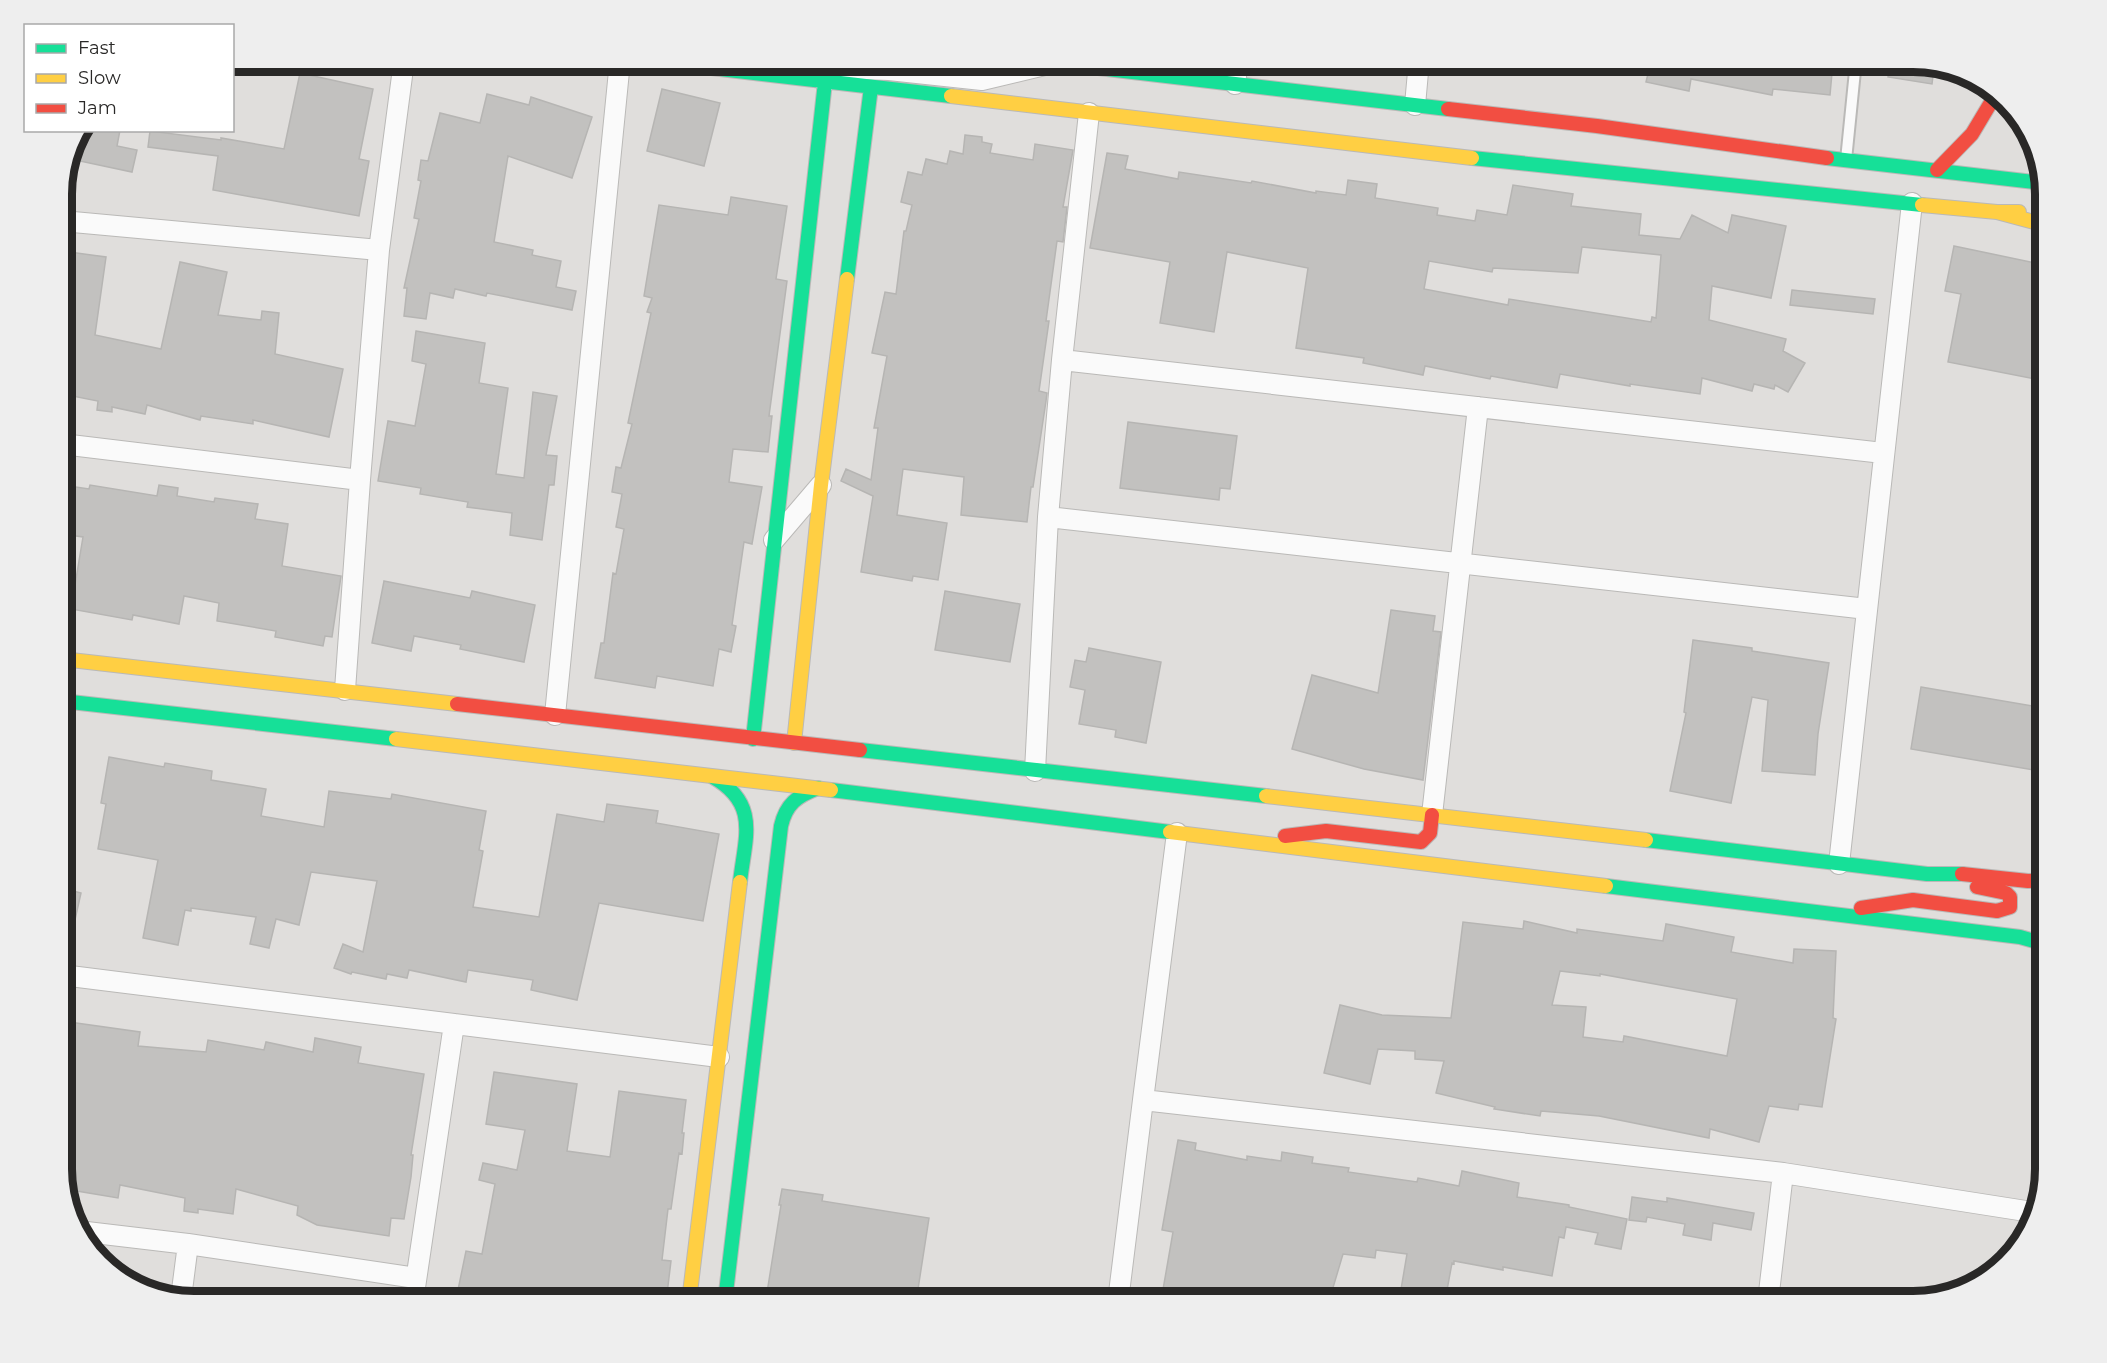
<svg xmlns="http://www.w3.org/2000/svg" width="2107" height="1363" viewBox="0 0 2107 1363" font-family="Montserrat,sans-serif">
<rect width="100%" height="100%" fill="#e0dedc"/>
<path fill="#c2c1bf" stroke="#b6b5b3" stroke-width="1.5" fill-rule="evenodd" d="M1651 62H1833L1830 95 1773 89 1772 95 1691 79 1689 91 1646 82Z
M1891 62H1913L1934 68 1932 84 1888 77Z
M300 73 373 89 359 159 369 161 359 216 213 190 218 156 148 147 150 131 221 140V138L284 149Z
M662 89 720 103 704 166 647 151Z
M487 94 529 105 531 97 592 117 572 178 508 156 494 242 533 250 532 255 561 261 556 287 576 291 572 310 487 293 486 296 455 289 453 298 430 293 426 319 404 316 407 288H404L419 219 414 218 421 181 418 180 421 160 428 161 440 113 480 123Z
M81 130H120L117 146 137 150 132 172 75 160Z
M965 135 982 137V142L992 144 990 153 1033 160 1035 144 1073 150 1063 207H1067L1063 242 1057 241 1046 321H1049L1039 391 1047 393 1046 401 1033 487H1031L1027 522 961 515 964 477 903 469 897 515 947 523 938 580 913 576 912 581 861 572 873 496 841 481 846 469 871 480 878 428H874L887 356 872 353 885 292 896 294 904 231H906L912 205 901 202 908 172 922 175 926 159 947 164 950 151 963 154Z
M1107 153 1128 156 1125 169 1178 179 1179 172 1251 183 1252 181 1316 193V191L1346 195 1348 180 1377 184 1375 198 1438 208 1437 215 1475 221 1477 210 1507 215 1513 185 1573 194 1571 206 1641 214 1639 235 1680 239 1692 215 1728 233 1732 215 1786 226 1771 298 1712 286 1709 320 1786 339 1783 351 1805 363 1788 392 1775 385 1774 389 1754 384 1752 391 1702 378 1700 394 1630 384V386L1560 374 1557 388 1491 376 1490 379 1425 366 1423 375 1363 363 1364 358 1296 348 1308 268 1227 252 1214 332 1160 323 1170 262 1090 248ZM1582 247 1661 255 1656 318 1652 317 1651 322 1509 299 1508 305 1424 289 1429 261 1492 272 1493 268 1578 273Z
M731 197 787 206 776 279 787 281 769 416H772L768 452 733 449 729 482 762 487 752 544 744 542 732 625 736 626 731 652 719 649 713 686 657 676 655 688 595 678 601 643H604L613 573 616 574 624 529 616 527 622 494 612 492 616 467 621 468 632 424 628 423 651 313 647 312 652 298 644 296 659 205 728 215Z
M1954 246 2045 265V381L1948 362 1961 294 1945 291Z
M62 251 106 257 95 335 161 349 180 262 227 272 218 315 261 320 262 311 279 313 275 354 343 369 329 437 253 420V424L201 416 200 420 147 405 145 414 112 407V412L97 410 98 401 62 394Z
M1792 290 1875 299 1873 314 1790 305Z
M416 331 485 343 479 383 508 388 496 474 524 478 533 392 557 396 546 455 557 456 554 485H549L542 540 510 535 512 513 467 507 468 502 420 494 421 488 378 481 388 421 415 426 426 364 412 361Z
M1128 422 1237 436 1230 489 1220 488 1219 500 1120 488Z
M62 485 89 489 90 485 157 496 159 485 178 488 177 496 214 502 215 498 258 504 255 519 288 524 282 566 341 576 332 637 325 636 323 646 275 637 276 631 217 621 219 603 184 596 179 624 133 615 132 620 71 609 83 537 62 534Z
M384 581 470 598 472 591 535 605 524 662 460 649 461 645 414 636 411 651 372 643Z
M945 591 1020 604 1010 662 935 650Z
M1391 610 1435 616 1433 631 1441 632 1423 780 1364 769 1292 749 1312 675 1378 693Z
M1693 640 1752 648V651L1829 663 1818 734 1815 775 1762 771 1768 700 1752 697 1731 803 1670 791 1686 713 1684 712Z
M1089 648 1161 662 1146 743 1115 737 1116 730 1079 724 1085 690 1070 687 1075 660 1086 662Z
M1921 687 2045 708V772L1911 749Z
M109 757 164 767 165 763 212 771 211 780 266 789 261 816 324 827 329 791 391 799 392 794 486 811 479 850 483 851 473 907 539 917 557 814 604 822 607 804 658 811 656 823 719 834 703 921 599 903 577 1000 531 990 533 980 468 970 466 982 409 970 407 978 387 974 386 979 352 972 351 974 334 968 343 944 363 952 377 881 311 872 299 925 276 919 269 948 250 944 256 917 191 908V911L185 910 178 945 143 938 158 860 98 849 106 804 101 803Z
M62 888 81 893 68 951 62 950Z
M1524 921 1577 933V929L1663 941 1666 924 1734 937 1731 952 1793 963 1794 949 1836 951 1833 1018 1836 1019 1822 1107 1799 1104 1798 1110 1769 1106 1759 1142 1710 1129 1709 1138 1599 1116 1541 1111 1540 1116 1494 1109 1495 1107 1436 1093 1444 1061 1415 1059V1051L1378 1049 1370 1084 1324 1073 1340 1005 1382 1015 1451 1018 1463 922 1523 929ZM1560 971 1600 976V974L1737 999 1727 1056 1624 1036 1623 1042 1583 1037 1586 1007 1552 1005Z
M62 1021 140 1032 138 1046 206 1052 208 1040 264 1050 266 1042 313 1052 315 1038 361 1047 358 1063 424 1074 411 1155H413L411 1177 404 1219 391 1218 389 1236 317 1225 297 1215 298 1206 236 1189 233 1214 198 1209V1213L184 1211 185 1198 120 1185 118 1198 65 1189 62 1177Z
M494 1072 577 1084 567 1151 610 1157 619 1091 686 1100 682 1133H684L682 1154 679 1153 671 1209H668L662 1260 671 1261 666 1302H505V1299L458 1290 466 1251 482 1254 495 1184 479 1180 483 1163 517 1170 525 1130 486 1124Z
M1178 1140 1196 1143 1195 1150 1247 1160V1156L1281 1161 1282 1152 1313 1157 1312 1163 1349 1168 1348 1172 1417 1182 1418 1178 1459 1186 1462 1171 1519 1183 1517 1197 1569 1205V1207L1627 1219 1621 1249 1595 1244 1598 1233 1566 1227 1564 1238 1559 1237 1552 1276 1503 1267V1270L1454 1261V1264L1452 1263 1445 1301H1399L1407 1254 1376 1250 1375 1258 1343 1254 1329 1301H1161L1173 1232 1162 1230Z
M782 1189 823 1195 822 1201 929 1218 916 1302H782L766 1299 781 1205H779Z
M1632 1197 1667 1202V1198L1754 1213 1751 1230 1713 1223 1711 1240 1683 1235 1685 1224 1647 1217 1646 1222 1629 1220Z"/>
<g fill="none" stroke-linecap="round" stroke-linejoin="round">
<defs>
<path id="lane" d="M1846 160 1856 61
M1887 1298 1907 1301"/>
<path id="street" d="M825 82 834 68 889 70 982 80 1053 63
M1235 84 1238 61
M1415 105 1419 61
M62 221 379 250
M1062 360 1883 453
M62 444 360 480 379 250 404 61
M1048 517 1867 609
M774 540 821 485
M345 690 360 480
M555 715 620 61
M1035 771 1048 517 1062 360 1089 113
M1432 815 1478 407
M1177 833 1143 1100 1783 1173 2032 1212
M1839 864 1912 203
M62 975 719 1057
M78 1231 188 1244 416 1278
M181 1298 188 1244
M413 1301 454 1024
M1118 1301 1143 1100
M1768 1301 1783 1173"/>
<path id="fast" d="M652 61 951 96
M1039 61 1448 109
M1472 158 1922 205
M1827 158 2043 183
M847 279 871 87
M62 701 396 739
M753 739 825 82
M860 750 1266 796
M713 777C760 804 745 837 740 882
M831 790 1170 832
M1646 840 1927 874H1962
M1606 886 2020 937 2045 944
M725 1301 781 826C786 804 797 796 818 788"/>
<path id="slow" d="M951 96 1472 158
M1922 205 1997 212H2019
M1997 212 2045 225
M62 659 457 704
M396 739 831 790
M794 743 821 485 847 279
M1266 796 1646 840
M1170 832 1606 886
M689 1301 740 882"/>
<path id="jam" d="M1448 109 1597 126 1827 158
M1937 170 1972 134 1996 94
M457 704 860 750
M1285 836 1326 831 1421 842 1430 833 1432 815
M1962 874 2028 881 2045 880
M1861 908 1913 900 1997 911 2010 907V897L2006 893 1977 887"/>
</defs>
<use href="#lane" stroke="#bab9b7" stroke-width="14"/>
<use href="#street" stroke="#bab9b7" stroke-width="22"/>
<use href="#fast" stroke="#bab9b7" stroke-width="16"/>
<use href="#slow" stroke="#bab9b7" stroke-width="16"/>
<use href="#jam" stroke="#bab9b7" stroke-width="16"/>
<use href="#lane" stroke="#fafafa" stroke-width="10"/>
<use href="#street" stroke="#fafafa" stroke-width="20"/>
<use href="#fast" stroke="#16e098" stroke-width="14"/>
<use href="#slow" stroke="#ffcf43" stroke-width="14"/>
<use href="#jam" stroke="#f24e42" stroke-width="14"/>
</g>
<path d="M0 0H2107V1363H0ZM194 72H1913A122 122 0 0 1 2035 194V1169A122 122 0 0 1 1913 1291H194A122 122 0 0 1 72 1169V194A122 122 0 0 1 194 72Z" fill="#eee" fill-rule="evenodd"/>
<path fill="none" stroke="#292827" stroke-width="8" d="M194 72H1913A122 122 0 0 1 2035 194V1169A122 122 0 0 1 1913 1291H194A122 122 0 0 1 72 1169V194A122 122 0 0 1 194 72Z"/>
<rect x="24" y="24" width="210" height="108" fill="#ffffff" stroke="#a9a9a9" stroke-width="1.5"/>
<rect x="36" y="44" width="30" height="9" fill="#16e098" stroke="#a9a9a9" stroke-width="1.5"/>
<text x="78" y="54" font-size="18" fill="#292827">Fast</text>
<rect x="36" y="74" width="30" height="9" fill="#ffcf43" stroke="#a9a9a9" stroke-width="1.5"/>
<text x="78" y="84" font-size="18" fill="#292827">Slow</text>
<rect x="36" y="104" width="30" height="9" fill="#f24e42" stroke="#a9a9a9" stroke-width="1.5"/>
<text x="78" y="114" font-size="18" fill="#292827">Jam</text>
</svg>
